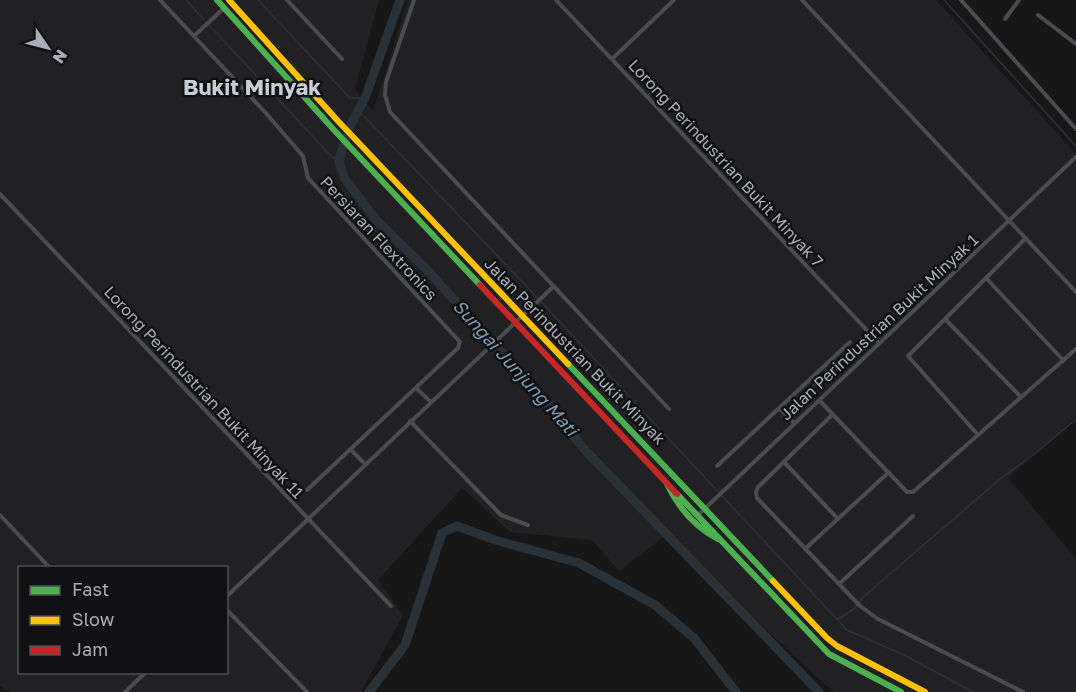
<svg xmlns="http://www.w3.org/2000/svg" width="1076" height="692" viewBox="0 0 1076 692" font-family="'Golos Text',sans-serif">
<rect width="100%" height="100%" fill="#171717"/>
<path fill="#212123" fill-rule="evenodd" d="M0 0H379L355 89 373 111 408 0H936L1076 154V417L1008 478 1076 559V692H833L665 536 619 571 592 540 510 532 462 488 378 580 403 615 361 692H12L0 686ZM20 568H226V672H20Z"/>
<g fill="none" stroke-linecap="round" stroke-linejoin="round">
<path stroke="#2a3239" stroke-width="1.5" d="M186 0 206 22
M258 0 350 98H365
M944 0 1076 146
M209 25 332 157 340 159
M358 110 532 292 847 630 904 655 973 692
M838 619 854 609 862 598 1000 479 1036 453 1076 419"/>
<path stroke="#2a3239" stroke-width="9" d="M400 0 365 98 353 120 341 153 339 162 345 179 376 220 429 272 572 430 574 437 586 451 819 692
M369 692 405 645 442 533 457 526 495 540 579 563 655 605 694 638 736 692"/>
<path stroke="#4b4c50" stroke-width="4" d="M160 0 264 111 303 156 308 178 460 342 458 348 307 490
M287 0 342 59
M414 0 386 82 385 95 390 112 669 409
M556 0 879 343
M802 0 1076 292
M961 0 1076 129
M1038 15 1076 44
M1005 19 1019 0
M194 36 224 8
M612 59 674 0
M0 194 391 606
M986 278 1063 360
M945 319 1021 397
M416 388 431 402
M819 400 907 492H913L1076 349
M780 409 794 423
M833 414 758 487 756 492 757 498 860 606 878 619 1023 692
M410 421 501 515 528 525
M978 435 908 356 1026 238
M350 449 365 464
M784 462 838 519
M717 466 850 342
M0 515 50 568
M698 515 1076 157
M805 549 889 472
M839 584 913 516
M226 597 554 286
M226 609 307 692
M125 692 146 672"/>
<path stroke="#4caf50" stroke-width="6" d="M217 0 334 130 480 285
M568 364 773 581
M667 484C678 507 695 527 718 539
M677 494 829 654 901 692"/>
<path stroke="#ffc107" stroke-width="6" d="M229 0 338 121 568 364
M773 581 827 638 837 646 925 692"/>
<path stroke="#c62828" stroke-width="6" d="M480 285 677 494"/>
</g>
<g text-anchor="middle" stroke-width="5" stroke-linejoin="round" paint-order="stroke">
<g font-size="16" fill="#a8adb8" stroke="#111113">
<text transform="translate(726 163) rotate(47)" y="6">Lorong Perindustrian Bukit Minyak 7</text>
<text transform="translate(379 238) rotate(47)" y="6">Persiaran Flextronics</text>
<text transform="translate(879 327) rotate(-43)" y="6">Jalan Perindustrian Bukit Minyak 1</text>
<text transform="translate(575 351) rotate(46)" y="6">Jalan Perindustrian Bukit Minyak</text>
<text transform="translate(204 392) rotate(47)" y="6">Lorong Perindustrian Bukit Minyak 11</text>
</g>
<g font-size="18" font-style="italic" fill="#7f9bb3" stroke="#111113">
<text transform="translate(515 368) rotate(48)" y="6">Sungai Junjung Mati</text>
</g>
<g font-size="22" font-weight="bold" fill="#c9ccd4" stroke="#111113">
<text x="252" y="95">Bukit Minyak</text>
</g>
</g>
<rect x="18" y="566" width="210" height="108" fill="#111113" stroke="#4d4f55" stroke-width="1.5"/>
<rect x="30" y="586" width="30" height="9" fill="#4caf50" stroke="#4d4f55" stroke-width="1.5"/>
<text x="72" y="596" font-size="18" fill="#a8adb8">Fast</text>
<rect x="30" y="616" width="30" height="9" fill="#ffc107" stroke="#4d4f55" stroke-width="1.5"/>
<text x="72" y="626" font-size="18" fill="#a8adb8">Slow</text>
<rect x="30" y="646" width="30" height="9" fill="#c62828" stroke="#4d4f55" stroke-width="1.5"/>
<text x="72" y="656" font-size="18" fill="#a8adb8">Jam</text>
<g transform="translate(48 48) rotate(125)" stroke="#111113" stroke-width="4.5" paint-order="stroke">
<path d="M0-4.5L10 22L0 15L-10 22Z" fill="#a8adb8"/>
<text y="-9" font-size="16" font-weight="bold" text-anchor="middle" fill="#a8adb8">N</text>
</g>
</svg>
